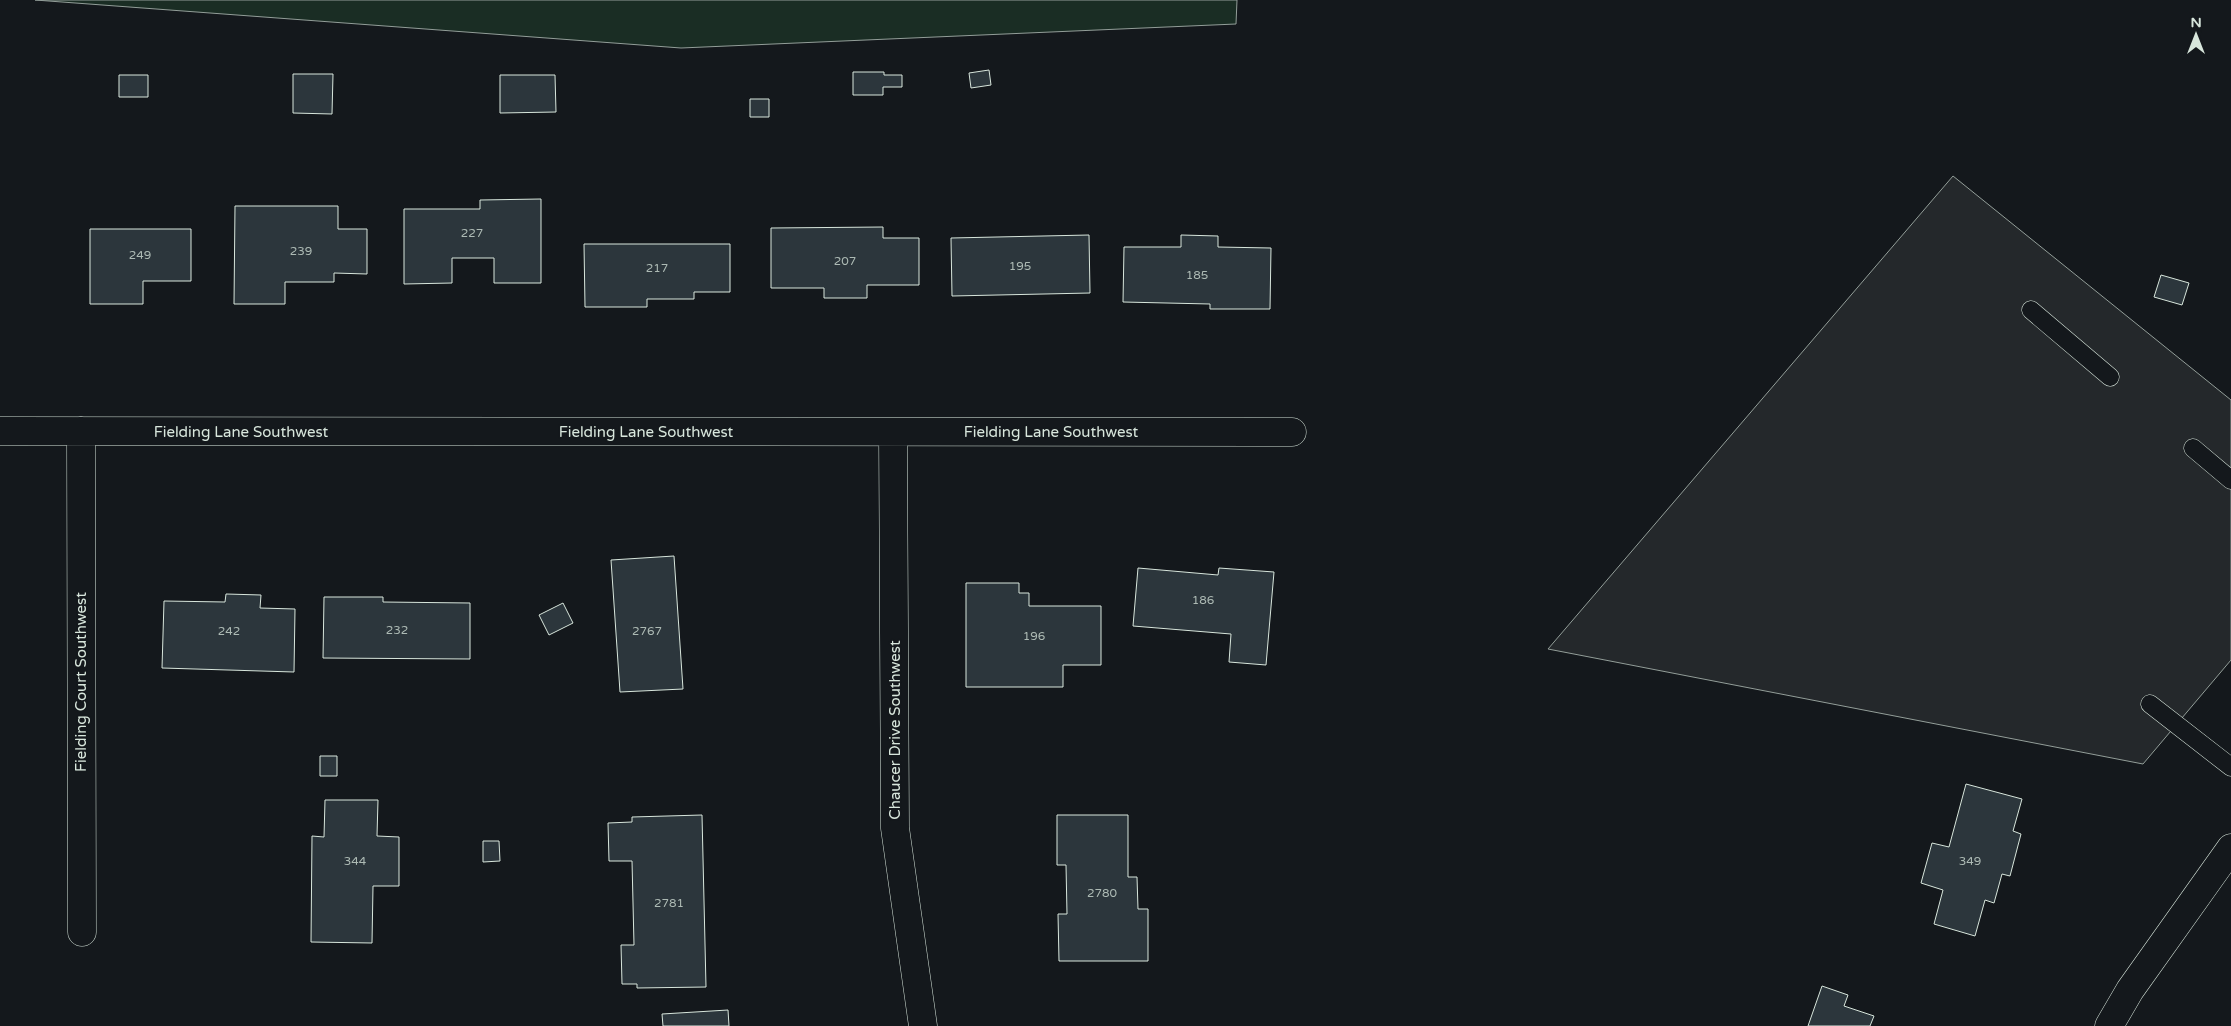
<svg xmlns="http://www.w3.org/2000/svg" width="2231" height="1026" viewBox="0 0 2231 1026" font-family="'Varela Round',sans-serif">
<rect width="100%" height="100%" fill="#14181c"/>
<path fill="#1a2d24" stroke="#939e99" d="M35 0H1237L1236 24 681 48Z"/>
<path fill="#24282b" stroke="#939e99" d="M1953 176 2231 400V660L2143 764 1548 649Z"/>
<path fill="#2c363c" stroke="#d8e6dc" d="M989 70 991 85 971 88 969 73Z
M853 72H884V75H902V87H883V95H853Z
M293 74H333L332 114 293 113Z
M119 75H148V97H119Z
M500 75H555L556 112 500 113Z
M750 99H769V117H750Z
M541 199V283H494V258H452V283L404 284V209H480V200Z
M235 206H338V229H367V274L334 273V282H285V304H234Z
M883 227V238H919V285H867V298H824V288H771V228Z
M90 229H191V281H143V304H90Z
M1089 235 1090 293 952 296 951 238Z
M1181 235 1218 236V247L1271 248 1270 309H1210V304L1123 302 1124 247H1181Z
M584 244H730V292H694V299H647V307H585Z
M2161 275 2189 283 2182 305 2154 297Z
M674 556 683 689 620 692 611 560Z
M1138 568 1218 575 1219 568 1274 572 1266 665 1229 662 1231 634 1133 626Z
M966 583H1019V593H1029V606H1101V665H1063V687H966Z
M226 594 261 595 260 608 295 609 294 672 162 668 164 601 225 602Z
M324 597H383V602L470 603V659L323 658Z
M563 603 573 623 549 635 539 615Z
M320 756H337V776H320Z
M1966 784 2022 799 2013 831 2021 834 2010 876 2002 874 1994 903 1985 900 1975 936 1934 924 1943 890 1921 883 1932 843 1949 847Z
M325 800H378L377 836 399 837V886H373L372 943 311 942 312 836 324 837Z
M702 815 706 987 637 988V984H622L621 945H634L632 861H609L608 823 632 822V817Z
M1057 815H1128V877H1137L1138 909H1148V961H1059L1058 914H1067L1066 865H1057Z
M483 841H499L500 861 483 862Z
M1822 986 1848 995 1844 1006 1874 1016 1870 1026H1808Z
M728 1010 729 1026H663L662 1014Z"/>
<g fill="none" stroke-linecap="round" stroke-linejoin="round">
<defs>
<path id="service" d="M2031 310 2110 377
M2193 448 2231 480
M2150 704 2231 767"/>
<path id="minor" d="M0 431 1292 432
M81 431 82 932
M893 432 895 828 923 1026"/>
<path id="tertiary" d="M2109 1026 2130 990 2231 848"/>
</defs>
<use href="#service" stroke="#d8e6dc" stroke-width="19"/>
<use href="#minor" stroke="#d8e6dc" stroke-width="29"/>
<use href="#tertiary" stroke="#d8e6dc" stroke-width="29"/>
<use href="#service" stroke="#14181c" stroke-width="18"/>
<use href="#minor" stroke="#14181c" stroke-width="28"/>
<use href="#tertiary" stroke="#14181c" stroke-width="28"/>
</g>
<g text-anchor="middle" stroke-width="4" stroke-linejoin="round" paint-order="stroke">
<g font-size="12" fill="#adbab4">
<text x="472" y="237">227</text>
<text x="301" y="255">239</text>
<text x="140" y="259">249</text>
<text x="845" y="265">207</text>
<text x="1020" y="270">195</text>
<text x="657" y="272">217</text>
<text x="1197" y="279">185</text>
<text x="1203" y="604">186</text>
<text x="397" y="634">232</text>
<text x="229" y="635">242</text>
<text x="647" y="635">2767</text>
<text x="1034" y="640">196</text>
<text x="355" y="865">344</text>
<text x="1970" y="865">349</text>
<text x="1102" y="897">2780</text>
<text x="669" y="907">2781</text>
</g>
<g font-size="15" fill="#d8e6dc" stroke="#14181c">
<text x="241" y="437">Fielding Lane Southwest</text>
<text x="646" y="437">Fielding Lane Southwest</text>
<text x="1051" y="437">Fielding Lane Southwest</text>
<text transform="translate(81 682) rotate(-90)" y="5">Fielding Court Southwest</text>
<text transform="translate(895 730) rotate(-90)" y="5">Chaucer Drive Southwest</text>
</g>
</g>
<g transform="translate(2196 35)" stroke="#14181c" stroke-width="4" paint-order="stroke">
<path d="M0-4L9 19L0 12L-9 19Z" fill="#d8e6dc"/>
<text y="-8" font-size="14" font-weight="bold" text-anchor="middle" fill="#d8e6dc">N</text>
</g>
</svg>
